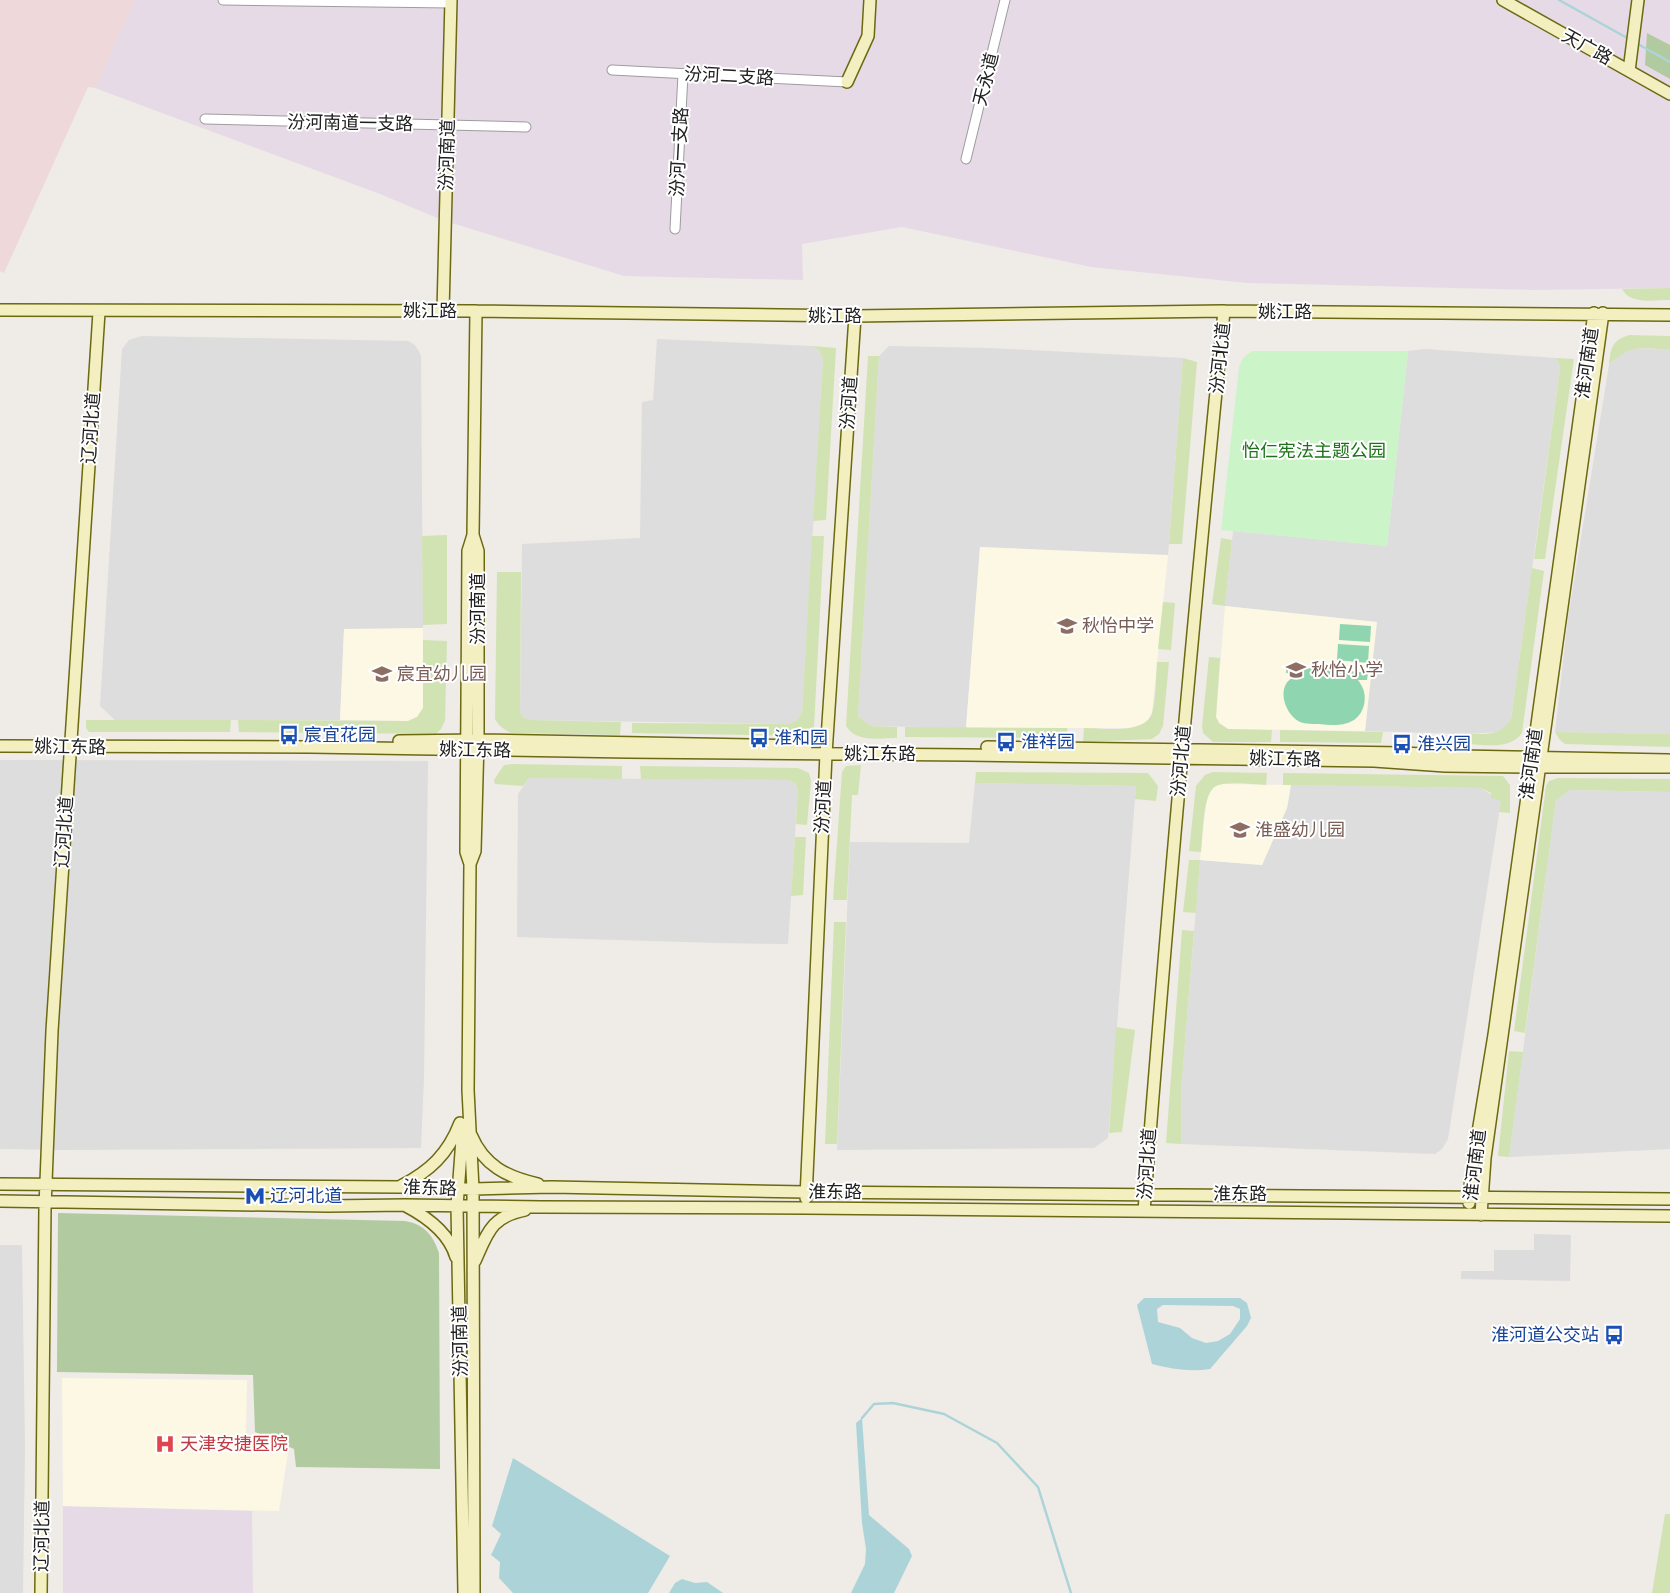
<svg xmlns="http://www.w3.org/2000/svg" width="1670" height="1593" viewBox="0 0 1670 1593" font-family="Rubik,'Noto Sans SC',sans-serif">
<rect width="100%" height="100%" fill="#efebe7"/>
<path fill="#ddd" d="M142 336 408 341 415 345 421 355 423 628 344 630 340 720H115L100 706 122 349 129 340Z
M657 339 812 346 819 350 823 360 802 713 797 720 790 724 530 720 524 718 520 713 522 544 640 538 642 402 653 400Z
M889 346 990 348 1183 358 1168 556 980 547 966 728 870 726 858 716 879 356Z
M1631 348 1670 349V734L1555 732 1568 618 1609 365 1622 353Z
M1425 349 1556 358 1559 364 1560 369 1511 719 1505 728 1499 732 1465 734 1365 731 1376 622 1225 606 1233 531 1387 546 1408 351Z
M0 760 428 761 424 1078 421 1148 60 1150 0 1149Z
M529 778 787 780 795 783 798 789 788 944 718 943 517 937 518 794Z
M975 783 1136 786 1108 1138 1094 1148 837 1150 850 842 969 843Z
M1291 785 1481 788 1501 801 1448 1139 1442 1149 1435 1154 1181 1144V1092L1200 860 1262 865 1287 808Z
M1569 790 1670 792V1149L1509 1157 1556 800Z
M0 1245H22L25 1448 23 1593H0Z"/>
<path fill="#eed8da" d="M0 0H135L95 88 88 87 4 273 0 271Z"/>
<path fill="#e7dae7" d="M135 0H1670V288L1535 290 1247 283 1091 267 902 227 802 244 803 280 624 276 442 220 380 194 95 88Z
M63 1506 252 1511 253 1593H63Z"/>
<path fill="#fcf8e3" d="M980 547 1168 555 1152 713 1147 722 1133 728H966Z
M1225 606 1377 622 1365 731 1228 729 1219 723 1216 717Z
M423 628V708L417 717 408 721 340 720 344 629Z
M1222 784 1291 785 1287 808 1262 865 1200 860 1207 796 1215 786Z
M62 1378 247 1380 246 1435 288 1453 279 1511 63 1506Z"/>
<path fill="#d1e3b3" d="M1670 288V300C1655 300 1630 305 1622 289Z
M1629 335 1670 336V349C1641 349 1631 343 1609 365 1611 348 1611 341 1629 335Z
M812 346 836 348 826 520 813 521 823 360 819 350Z
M868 356H879L858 716 870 726 897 727V738C880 738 856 743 846 726Z
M1183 358 1197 362 1182 544H1169Z
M1556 358 1574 359 1545 559H1534L1560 369 1559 364Z
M447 535V624L423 625 422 536Z
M812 536H824L814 727 808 733 802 736 632 733V723L790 724 797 720 802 713Z
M1221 538 1232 540 1225 606 1212 604Z
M1532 568 1544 571 1522 733C1509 751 1484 744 1465 744V734C1486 733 1498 738 1511 719Z
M497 572H521L520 713 524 718 530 720 621 722 620 735 511 733C503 729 499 726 495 719Z
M1163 602 1175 603 1171 650 1158 649Z
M423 640 447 641 445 721 441 729 436 734 239 732 238 720 408 721 417 717 423 708Z
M1209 657 1220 658 1216 717 1219 723 1228 729 1272 730 1271 742H1213L1203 733 1202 726Z
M1157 662H1169L1163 726 1159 734 1152 739 1083 742 1084 728C1102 728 1145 735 1152 713 1156 700 1156 676 1157 662Z
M86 720H231L230 732H89L86 728Z
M905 727 1067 728 1068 738 905 737Z
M1280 730 1383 732 1381 743 1280 742Z
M1555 732 1670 734V747L1565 744 1560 740Z
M513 764 622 766V779L529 778 523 786 495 784 494 780 504 765Z
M861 765 858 795H852L847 900H833L842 772 846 766Z
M640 766 798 768 809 773 811 781 807 825 796 824 798 789 795 783 787 780 641 779Z
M976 772 1148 773 1158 786 1156 801 1135 799 1136 786 975 783Z
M1213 772 1267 773 1266 785C1254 784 1226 781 1216 786 1202 793 1203 837 1201 852L1189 851 1196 786 1205 775Z
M1283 773 1503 776 1510 785V813L1499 812 1501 801 1491 798V793L1481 788 1283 785Z
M1558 778 1670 779V792L1570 790 1556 800 1525 1033 1514 1031 1546 786 1549 781Z
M795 837H806L803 895 791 896Z
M1189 860H1200L1196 913 1183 912Z
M834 922H846L837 1144H825Z
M1182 930 1194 931 1181 1092V1144L1166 1143Z
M1116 1027 1135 1030 1122 1132 1109 1133Z
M1509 1051 1523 1052 1509 1157 1498 1156Z
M1665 1514H1670V1593H1652Z"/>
<path fill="#b2caa0" d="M1647 33 1670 45V79L1645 65Z
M58 1213 405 1221C424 1224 433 1235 439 1253L440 1469 296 1467 294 1449 255 1432 253 1375 57 1372Z"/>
<path fill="#ccf4c9" d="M1252 351H1408L1387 546 1221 530 1239 367 1243 358Z"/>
<path fill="#8ed5b0" d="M1340 624 1371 626 1370 642 1339 640Z
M1338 644 1369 646 1368 663 1337 660Z
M1287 664 1368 673 1367 680H1358C1364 688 1366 695 1364 705 1358 727 1337 726 1319 724 1314 724 1306 724 1300 722 1288 716 1280 698 1285 686 1287 681 1292 678 1296 674L1286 673Z"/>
<path fill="#dcdcdc" d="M1534 1234 1571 1235 1570 1281 1461 1279V1271H1494V1250H1534Z"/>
<path fill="#acd4d8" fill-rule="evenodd" d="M1144 1298H1240L1247 1303 1251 1318 1247 1326 1210 1369C1190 1372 1171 1369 1152 1364L1137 1305ZM1163 1305 1233 1306 1240 1309V1319L1230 1334 1218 1341 1206 1343 1192 1338 1180 1328 1158 1322 1157 1309Z
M862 1418 869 1515 909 1549 912 1556 894 1593H851L865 1564 866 1549 862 1523 856 1423Z
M513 1458 670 1556 648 1593H513L499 1578 500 1562 491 1555 501 1534 492 1526Z
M682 1579 695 1583 707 1582 723 1593H669L675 1583Z"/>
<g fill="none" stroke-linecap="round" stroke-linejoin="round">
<path stroke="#acd4d8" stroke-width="2.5" d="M1559 0 1629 39
M1636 43 1670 62
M862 1418 874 1404 893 1403 944 1414 997 1443 1038 1487 1071 1593"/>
<defs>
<path id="street" d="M223 0 451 3
M612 70 847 82
M205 119 526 127
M966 159 1005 0
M675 229 683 74"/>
<path id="secondary" d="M1503 0 1670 94
M1629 71 1638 0
M847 82 868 36 870 0
M0 310 476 311 855 316 1224 311 1670 315
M443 311 451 0
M473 535 478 551V740L475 851 470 864 468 1090 473 1189 474 1593
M399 741 478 740 806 746
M0 746 310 747 629 752 967 755 1374 761 1445 766 1530 767H1670
M987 747 1403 753 1460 756 1668 760
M470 864 466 852 468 551 473 535 476 311
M463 1126 457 1206 464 1593
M471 1135C484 1166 507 1177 538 1184
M0 1184 400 1187 473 1189 552 1187 806 1192 1670 1199
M401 1186C430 1171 448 1154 460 1123
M806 1198 826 754 855 316
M0 1201 328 1206 405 1205 541 1207 806 1208 1670 1216
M1469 1203 1471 1175 1494 1035 1594 313
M406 1206C427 1217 449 1233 456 1257
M1144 1211C1167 911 1194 611 1224 311
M1481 1215 1485 1158 1603 313
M475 1261C488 1232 491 1217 525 1210
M41 1593 45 1207 52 1031 99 312"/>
</defs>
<use href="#street" stroke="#9d9d9d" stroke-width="11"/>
<use href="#secondary" stroke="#6c6911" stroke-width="14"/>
<use href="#street" stroke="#fff" stroke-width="9"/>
<use href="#secondary" stroke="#f3efc1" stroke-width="11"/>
</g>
<defs>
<symbol id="school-bare" viewBox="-9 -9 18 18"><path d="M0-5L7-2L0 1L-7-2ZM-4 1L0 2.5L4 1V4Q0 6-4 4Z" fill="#8d6e63" stroke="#fff" stroke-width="2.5" paint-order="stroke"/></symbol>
<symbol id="bus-bare" viewBox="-9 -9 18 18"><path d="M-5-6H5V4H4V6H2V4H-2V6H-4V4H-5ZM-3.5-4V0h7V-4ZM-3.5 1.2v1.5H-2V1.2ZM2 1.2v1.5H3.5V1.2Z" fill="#1a4fb4" stroke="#fff" stroke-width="2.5" paint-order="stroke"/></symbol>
<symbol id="metro-bare" viewBox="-9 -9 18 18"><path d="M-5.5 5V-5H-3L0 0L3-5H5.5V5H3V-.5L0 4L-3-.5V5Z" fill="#1a4fb4" stroke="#fff" stroke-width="2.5" paint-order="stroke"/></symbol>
<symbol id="hospital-bare" viewBox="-9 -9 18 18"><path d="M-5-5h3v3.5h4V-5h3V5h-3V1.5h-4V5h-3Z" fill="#e0444e" stroke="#fff" stroke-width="2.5" paint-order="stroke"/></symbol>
</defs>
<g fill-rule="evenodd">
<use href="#school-bare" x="1053" y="612" width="28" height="28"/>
<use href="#school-bare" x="1282" y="656" width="28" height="28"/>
<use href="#school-bare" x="368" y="660" width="28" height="28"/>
<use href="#bus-bare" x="275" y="721" width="28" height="28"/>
<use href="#bus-bare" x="745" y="724" width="28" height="28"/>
<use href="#bus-bare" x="992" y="728" width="28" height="28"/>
<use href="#bus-bare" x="1388" y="730" width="28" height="28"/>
<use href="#school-bare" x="1226" y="816" width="28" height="28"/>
<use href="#metro-bare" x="241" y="1182" width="28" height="28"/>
<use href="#bus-bare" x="1600" y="1321" width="28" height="28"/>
<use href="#hospital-bare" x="151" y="1430" width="28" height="28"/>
</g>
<g text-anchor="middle" stroke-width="4" stroke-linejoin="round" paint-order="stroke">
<g font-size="18" fill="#202020" stroke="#fff">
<text transform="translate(1587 47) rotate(29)" y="6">天广路</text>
<text transform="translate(729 76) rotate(3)" y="6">汾河二支路</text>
<text transform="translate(986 79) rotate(-76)" y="6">天永道</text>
<text transform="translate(350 123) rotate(1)" y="6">汾河南道一支路</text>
<text transform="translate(679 152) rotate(-87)" y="6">汾河一支路</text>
<text transform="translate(447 155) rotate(-88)" y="6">汾河南道</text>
<text x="430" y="317">姚江路</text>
<text x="1285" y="318">姚江路</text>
<text x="835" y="322">姚江路</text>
<text transform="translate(1220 358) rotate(-84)" y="6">汾河北道</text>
<text transform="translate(1587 363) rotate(-82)" y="6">淮河南道</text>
<text transform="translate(849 403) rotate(-86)" y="6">汾河道</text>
<text transform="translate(91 428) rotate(-86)" y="6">辽河北道</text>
<text transform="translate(478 609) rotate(-90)" y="6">汾河南道</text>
<text transform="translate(70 747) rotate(1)" y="6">姚江东路</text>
<text transform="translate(475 750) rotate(1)" y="6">姚江东路</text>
<text x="880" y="760">姚江东路</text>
<text transform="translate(1285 759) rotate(1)" y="6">姚江东路</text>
<text transform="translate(1181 761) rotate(-85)" y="6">汾河北道</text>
<text transform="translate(1531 764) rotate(-82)" y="6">淮河南道</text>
<text transform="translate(823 807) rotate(-87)" y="6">汾河道</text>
<text transform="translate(64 832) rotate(-86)" y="6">辽河北道</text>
<text transform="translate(1147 1164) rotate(-86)" y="6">汾河北道</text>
<text transform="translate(1475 1165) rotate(-83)" y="6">淮河南道</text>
<text transform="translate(430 1188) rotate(2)" y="6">淮东路</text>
<text x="835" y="1198">淮东路</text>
<text x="1240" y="1200">淮东路</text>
<text transform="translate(460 1341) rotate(-91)" y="6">汾河南道</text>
<text transform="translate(42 1536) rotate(-89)" y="6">辽河北道</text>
</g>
<g font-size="18" fill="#1d7318" stroke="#fff">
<text x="1314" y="457">怡仁宪法主题公园</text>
</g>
<g font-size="18" fill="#785e54" stroke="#fff" text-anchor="start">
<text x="1082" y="632">秋怡中学</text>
<text x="1311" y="676">秋怡小学</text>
<text x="397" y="680">宸宜幼儿园</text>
<text x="1255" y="836">淮盛幼儿园</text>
</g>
<g font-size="18" fill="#164399" stroke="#fff" text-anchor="start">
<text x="304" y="741">宸宜花园</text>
<text x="774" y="744">淮和园</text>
<text x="1021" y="748">淮祥园</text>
<text x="1417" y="750">淮兴园</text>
<text x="270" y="1202">辽河北道</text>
<text x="1599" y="1341" text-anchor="end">淮河道公交站</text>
</g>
<g font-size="18" fill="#be3a42" stroke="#fff" text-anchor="start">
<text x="180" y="1450">天津安捷医院</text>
</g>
</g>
</svg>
